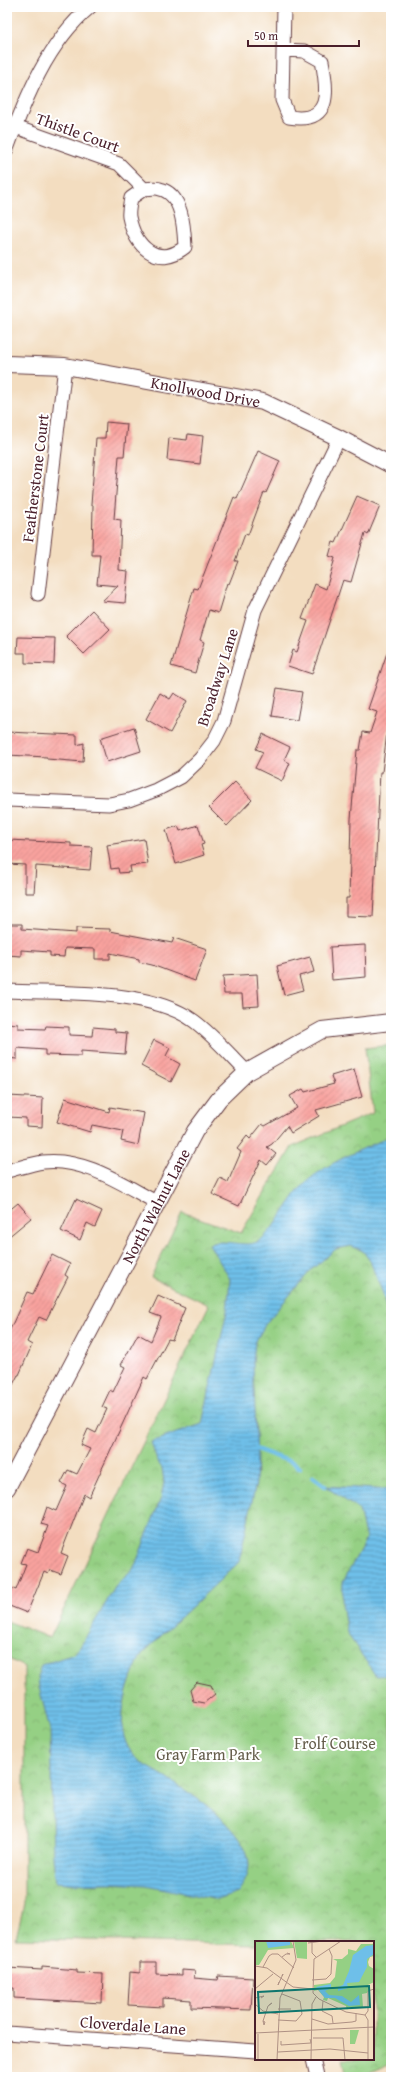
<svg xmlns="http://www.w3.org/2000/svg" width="398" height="2084" viewBox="0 0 398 2084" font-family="'Gentium Book Plus',serif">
<defs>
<pattern id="park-crowns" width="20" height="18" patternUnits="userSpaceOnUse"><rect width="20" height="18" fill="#95d084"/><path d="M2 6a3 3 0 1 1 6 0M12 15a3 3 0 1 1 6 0" fill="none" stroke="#82b272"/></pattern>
<pattern id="water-rules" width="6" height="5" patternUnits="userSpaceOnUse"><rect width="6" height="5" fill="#6ebfe9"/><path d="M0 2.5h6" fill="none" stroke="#5c9bbd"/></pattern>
<pattern id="building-hatch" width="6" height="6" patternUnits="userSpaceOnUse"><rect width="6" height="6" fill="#f9a39f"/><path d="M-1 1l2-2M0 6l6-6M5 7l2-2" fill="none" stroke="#cc8482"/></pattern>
</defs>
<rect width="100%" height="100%" fill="#fff"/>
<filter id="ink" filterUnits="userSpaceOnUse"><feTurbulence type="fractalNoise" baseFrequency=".025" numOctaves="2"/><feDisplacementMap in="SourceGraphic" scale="8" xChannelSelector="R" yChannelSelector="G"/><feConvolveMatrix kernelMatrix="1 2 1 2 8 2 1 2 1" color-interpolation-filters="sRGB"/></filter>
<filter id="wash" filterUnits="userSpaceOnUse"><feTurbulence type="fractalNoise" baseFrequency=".012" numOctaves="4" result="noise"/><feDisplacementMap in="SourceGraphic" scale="16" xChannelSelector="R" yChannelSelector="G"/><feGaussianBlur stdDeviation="0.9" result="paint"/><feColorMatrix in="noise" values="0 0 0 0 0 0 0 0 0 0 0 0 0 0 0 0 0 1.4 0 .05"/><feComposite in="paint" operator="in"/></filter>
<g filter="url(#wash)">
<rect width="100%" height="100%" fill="#f3ddc0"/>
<path fill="url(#park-crowns)" stroke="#707858" d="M391 1045V2063L359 2077H347L343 2059H373V1942H256V1945L16 1938 24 1904V1667L7 1658V1621L50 1638 209 1305 151 1277 182 1212 241 1233 292 1147 373 1113 365 1048Z"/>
<path fill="url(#water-rules)" stroke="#5c6f8a" d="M391 1136V1357L387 1313 383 1294 370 1261 363 1251 351 1246 336 1249 311 1270 266 1323 255 1343 253 1363 257 1457 256 1483 239 1562 142 1654C129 1678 114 1721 128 1747 137 1764 151 1767 165 1777 191 1794 249 1829 249 1865 249 1874 243 1884 238 1893L218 1900 146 1885 107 1883 75 1884 56 1882 53 1857 50 1730 39 1687 38 1676 41 1665 74 1654 80 1647 117 1584 132 1571 136 1563 161 1498 164 1482 162 1468 157 1461 151 1442 202 1424 227 1311 230 1279 209 1244C225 1238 245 1248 257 1242 272 1235 291 1197 305 1183 329 1161 362 1150 391 1136Z
M325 1486 391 1490V1675L376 1676 347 1633 342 1603 343 1582 366 1539 359 1510Z"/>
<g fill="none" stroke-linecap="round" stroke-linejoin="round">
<path stroke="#6ebfe9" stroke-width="4.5" d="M256 1449 294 1463 300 1468
M313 1477 325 1486"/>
</g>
<g id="blocks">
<path fill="url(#building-hatch)" d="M106 422 127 424 124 456H119L114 519 121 520 119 570 128 571 125 603 102 601 118 586 97 584 100 555H92L93 505H91L96 438H105Z
M188 434 203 436 200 464 167 460 169 438 187 440Z
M258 451 280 461 266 493 264 492 248 535 245 534 235 561H238L229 584 227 583 218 613 209 610 200 640 204 642 195 673 171 666 194 588 198 589 234 497 237 499Z
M357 496 380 506 368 535 365 533 351 582 343 580 312 674 288 666 293 650 297 652 308 621 302 619 315 584 326 589 335 558 329 556 333 542 336 543Z
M92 610 110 629 84 654 66 636Z
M18 637 55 638 54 664 25 663V653H17Z
M389 647H391V722L387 733 382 772H380L373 917 346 916V898H349L351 819 357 750H360L363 732 370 733 377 712 368 709Z
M277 688 302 692 297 720 272 716Z
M160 693 170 699 174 693 187 701 170 733 146 719Z
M134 727 141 751 107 762 100 738Z
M7 732 77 735V745L84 743 83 762 47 759V757L7 755Z
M263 734 290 747 284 760 290 763 282 781 255 768 263 752 256 749Z
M235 782 252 800 227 826 209 808Z
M198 825 204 844 201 845 204 855 176 864 166 830 178 826 180 831Z
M144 839 148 864 130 866 131 872 119 873 118 868 111 869 107 845Z
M8 840 71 843V846L92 847 90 870 36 866 34 893H25V865L7 864Z
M7 924H22V929L76 933V928L110 929V931L172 943 174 938 207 949 195 981 152 965 139 962V959L110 953V959H95V949L65 948 64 957 50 956V952L21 950V956L7 955Z
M365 945 366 977 332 980 330 947Z
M310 957 314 972 299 976 303 990 284 995 277 966Z
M257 974 259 1006 243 1007 242 994H224L223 976Z
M7 1023 18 1024V1028L45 1029 46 1026 69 1027V1035L92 1036 93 1027 115 1029V1032L127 1033 125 1054 81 1051V1056L45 1055V1050L17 1048V1059L7 1058Z
M154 1040 170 1048 166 1056 180 1064 171 1082 141 1066Z
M354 1069 362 1097 316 1110 319 1116 291 1133 287 1126 272 1144 267 1147 276 1154 267 1165 261 1160 239 1206 212 1194 220 1178 228 1182 241 1152 237 1149 247 1136 250 1139 262 1124 265 1126 297 1108 290 1096 303 1089 305 1092 334 1084 331 1076Z
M9 1096 43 1098 42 1127 26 1126V1118L8 1117Z
M65 1098 109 1112 110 1107 144 1113 138 1145 121 1141 123 1131 92 1125 90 1132 57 1122Z
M76 1199 102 1211 95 1227 87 1223 80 1240 61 1231Z
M18 1203 31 1218 7 1238V1212Z
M52 1255 70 1264 65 1275 68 1277 46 1320 39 1317 27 1342 32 1345 19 1375H18L7 1396V1336L27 1292 33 1294Z
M158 1296 185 1308 172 1340 168 1339 147 1379 144 1377 89 1497 84 1494 61 1553 68 1556 61 1574 50 1570 48 1574 44 1572 27 1613 7 1605V1586L16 1590 26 1564 21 1563 27 1548 38 1552 48 1526 41 1524 47 1507 56 1511 67 1486 61 1483 68 1470 77 1474 90 1449 81 1445 88 1429 96 1433 107 1409 102 1407 110 1390 113 1392 125 1367 121 1365 138 1334 151 1341 161 1317 150 1313Z
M197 1682 211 1685 215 1694 204 1703 193 1701 190 1690Z
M140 1962H156V1974L182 1975V1970L195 1971 194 1978 217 1980 218 1976 253 1978 251 2010 191 2008V2000L163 1998V2007L128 2005 130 1972 140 1973Z
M42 1967 77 1970V1973L103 1974 102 2003 14 1998V1988H7V1968L42 1970Z"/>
</g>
</g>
<g filter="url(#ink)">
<use href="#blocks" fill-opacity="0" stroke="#633c41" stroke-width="1"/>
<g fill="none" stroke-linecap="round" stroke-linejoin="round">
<defs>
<path id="minor" d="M283 50 304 51 322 61C328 91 332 124 289 117L282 100 284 7
M7 124 119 164 144 189C149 189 156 187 160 189 183 194 184 229 185 247 157 269 135 246 129 217 128 211 130 204 131 198L144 189
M7 149C25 99 48 42 90 7
M38 594 65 366
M7 800 109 804 129 800 156 790 181 777 200 759 214 741 224 721 255 610 339 438
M7 991C62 994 149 988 194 1021 213 1035 230 1055 247 1072
M7 1171C19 1168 31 1164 43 1162 83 1157 122 1184 156 1202
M7 2033 256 2051
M313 2059 317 2077"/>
<g id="tertiary">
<path id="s1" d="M7 364 65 366 263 402 339 438 391 465"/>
<path id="s2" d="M7 1488 195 1131 219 1099 247 1072 322 1030 391 1022"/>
</g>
</defs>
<use href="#minor" stroke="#633c41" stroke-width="15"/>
<use href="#tertiary" stroke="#633c41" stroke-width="18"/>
<use href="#minor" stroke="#fff" stroke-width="13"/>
<use href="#tertiary" stroke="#fff" stroke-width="16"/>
</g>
</g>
<g text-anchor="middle" stroke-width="4" stroke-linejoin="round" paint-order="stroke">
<g font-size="16" fill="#4a1f2b" stroke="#fff">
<text transform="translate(78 132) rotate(20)" y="6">Thistle Court</text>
<text dy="6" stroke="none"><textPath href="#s1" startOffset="201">Knollwood Drive</textPath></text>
<text transform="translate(35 478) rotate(-83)" y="6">Featherstone Court</text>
<text transform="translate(217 677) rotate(-72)" y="6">Broadway Lane</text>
<text dy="6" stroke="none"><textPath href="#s2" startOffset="319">North Walnut Lane</textPath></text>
<text transform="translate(133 2025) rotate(4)" y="6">Cloverdale Lane</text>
</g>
<g font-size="16" fill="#645d4a" stroke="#fff">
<text x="335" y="1749">Frolf Course</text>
<text x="208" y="1760">Gray Farm Park</text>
</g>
</g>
<g transform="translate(255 1941)">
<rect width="119" height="119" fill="#f3ddc0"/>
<path d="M95 89H104L100 103H95Z" fill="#95d084"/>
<path d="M0 0H36L39 7 13 9 4 24H0ZM39 0H52V18L42 17ZM118 0H119V15L115 16 113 21 114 25 119 28V41L113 44 114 48 112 52 107 53 108 66H93L92 69 91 65 73 57 72 60 68 59 69 56 63 49 59 50V44L75 42 80 36 82 20 78 18H87L93 13V8L101 10 106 3H118Z" fill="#95d084"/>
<path d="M11 0H35V4L13 7ZM119 4V13L112 18V26L104 41 92 42 93 47 83 50V46L88 44 94 30 98 14 111 5ZM76 43V47L70 50 74 54 87 55 96 61 104 54 105 64 94 65 80 57H70L61 46Z" fill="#6ebfe9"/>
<path fill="none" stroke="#af9184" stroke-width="1" d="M86 0 59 18 58 52 64 58 91 71 110 74 113 79V119M53 2 68 0M57 2V12L61 16M27 16 31 13H35L32 12M0 25 12 27 38 46 58 48M8 26 14 15 17 13H23L39 27M57 39 71 38 76 33 77 15 74 8M24 41 23 44 28 33 27 35M0 48 18 33M0 57 9 55 6 57M68 60 67 70 77 75 78 82M0 63 8 70 23 73M23 68H36M110 74 113 70V50L119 48M57 78 73 83 97 81 101 80V72M23 79 41 80 47 73 45 60 27 53M8 80 9 84 10 81 8 80 13 65 17 62 14 64M0 92 119 86M58 97H88L90 119M26 100V104L56 102 55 98M23 111 75 108 113 112M3 119V93M22 119 25 57 41 19 38 0M56 119 57 63 61 56"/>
<path fill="#0f766e" fill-opacity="0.15" stroke="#0f766e" stroke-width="2" d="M114 45 115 66 4 72 3 51Z"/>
<rect width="119" height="119" fill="none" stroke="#4a1f2b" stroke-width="2"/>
</g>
<rect width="398" height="2084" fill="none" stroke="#fff" stroke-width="24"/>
<path d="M248 40v6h111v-6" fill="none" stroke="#4a1f2b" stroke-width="2"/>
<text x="254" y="40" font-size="12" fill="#4a1f2b" stroke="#ffffff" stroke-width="3" paint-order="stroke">50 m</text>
</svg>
